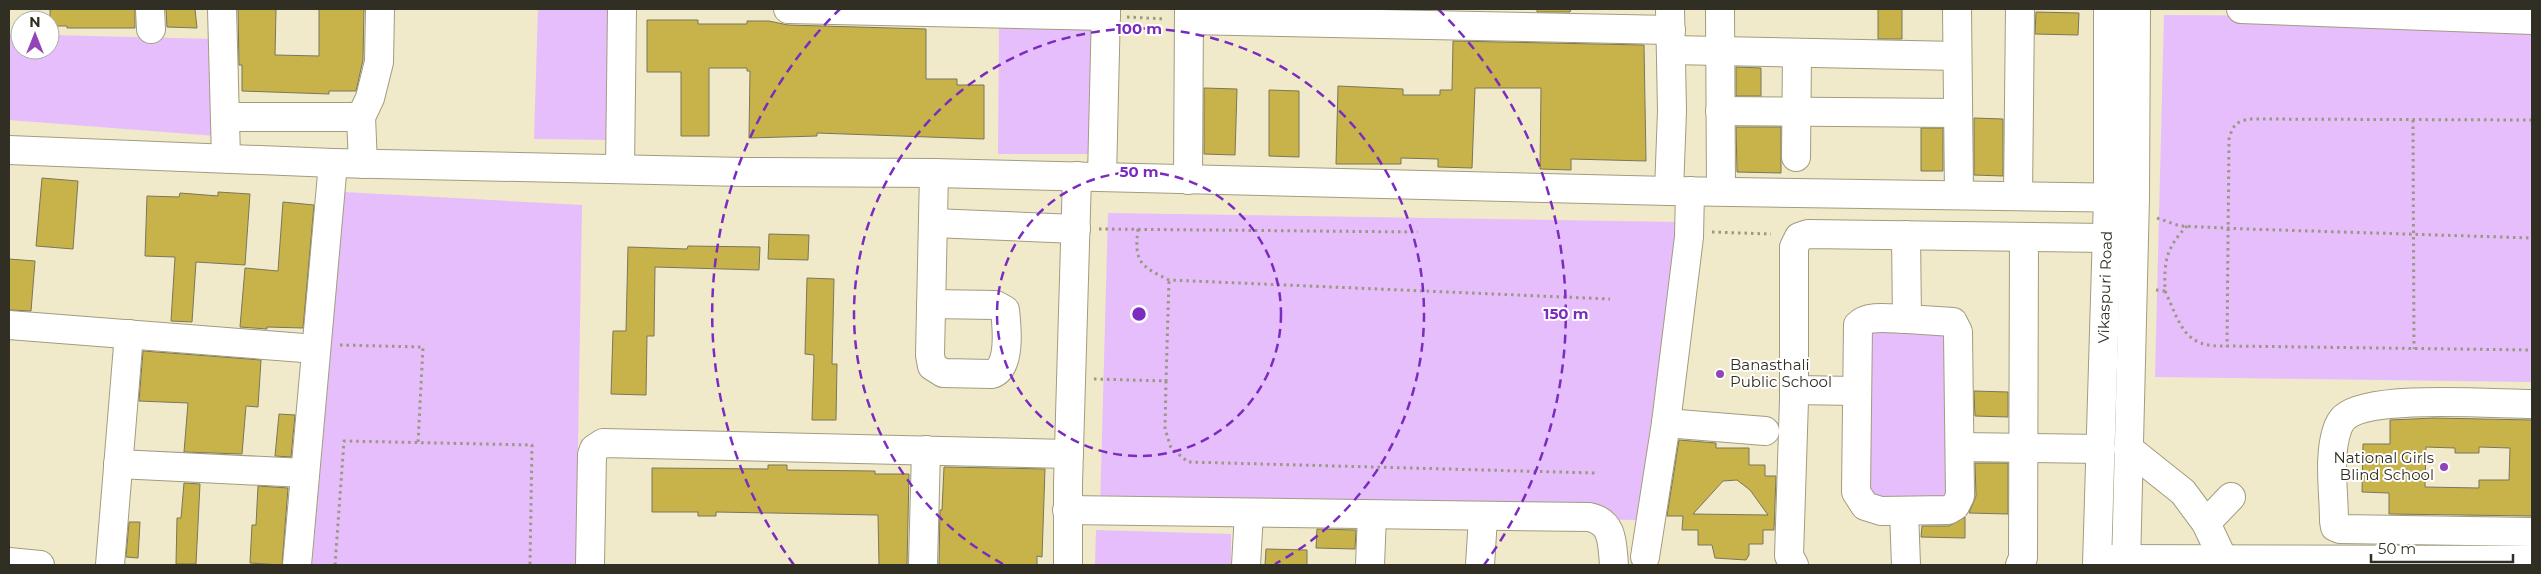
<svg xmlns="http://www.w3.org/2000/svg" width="2541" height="574" viewBox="0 0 2541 574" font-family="Montserrat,sans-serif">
<rect width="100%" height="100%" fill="#f0eaca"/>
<path fill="#e5befb" d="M538 9H611L610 140 534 139Z
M2164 15 2532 17V382L2155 377Z
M999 26 1096 27 1095 154H998Z
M9 34H20V50H50V35L215 39 216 136 9 120Z
M344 192 582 205 576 565H312Z
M1108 213 1680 222 1637 520 1100 510Z
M1860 333H1950L1949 504 1860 503Z
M1096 530 1231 534V565H1095Z"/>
<path fill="#c7b349" stroke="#7b765a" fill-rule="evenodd" d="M50 9H135V28H67V26H50Z
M166 9H195L197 28 167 27Z
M238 9H276L275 55 319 56V9H364L363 60 356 91H329V94L242 91V65H239Z
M1537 9H1571L1570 12H1537Z
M1878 9H1902V39H1878Z
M2036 12 2079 13 2078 35 2035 34Z
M647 20H698V24H747V21H769L788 25 926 29V79H957V85H984V139L817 133V136L749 138 750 71H747V68H709V136H681V72H647Z
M1453 41 1644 45 1646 161 1571 159V170L1540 169 1541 88H1475L1472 168 1438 167V159L1401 158V164H1336L1338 86 1403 89V95H1440V90H1452Z
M1736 67 1761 68V96H1736Z
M1204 88 1237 89 1235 155 1204 154Z
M1269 90 1299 91V157L1269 156Z
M1974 118 2003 119V176L1974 175Z
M1736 127H1781V173L1737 172Z
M1921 128H1943V171H1921Z
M42 178 78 181 73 249 36 246Z
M218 192 250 194 245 265 196 262 192 322 171 321 175 257 145 256 147 196 179 197 180 193 218 196Z
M283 202 314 205 303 328 267 327V329L240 327 245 268 278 271Z
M769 234 809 235 808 260 768 259Z
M688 246 760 247 759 270 655 267 654 336H647L646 395 611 394 613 331H626L628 247 687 249Z
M9 259 35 261 31 311 9 310Z
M807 278 834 279 832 364H837L836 420H812L814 355 805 354Z
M143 351 261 360 258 407 246 406 242 454 184 452 188 403 139 401Z
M1974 391 2008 392V417L1975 416Z
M279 414 295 415 291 457 275 456Z
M2434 418 2532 420V516L2389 514V493L2362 492 2363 444H2390V420ZM2426 447 2455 448V453H2479V447L2510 448 2509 480H2479V488L2425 487Z
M1679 440 1716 443V448H1749V465H1765V476H1776L1774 530H1763V544H1749V555L1746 560 1715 558 1712 545H1698V530H1682L1683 516H1667ZM1737 480 1750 490 1768 515 1693 514 1723 481Z
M1975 463H2008V514L1969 513 1976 496Z
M768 465H787V470L875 471V474H909L907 565H879L878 515 716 512V516H698V512H652V468L768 469Z
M944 467 1045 469 1042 557 1037 556V565H939L940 510H942Z
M184 483 200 484 196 564H176L177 518H181Z
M258 486 288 488 282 565 250 563 252 525H256Z
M1965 517V538L1921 537 1922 526H1949Z
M129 522H140L138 558 126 557Z
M1317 529 1356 530 1355 549 1316 548Z
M1266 549 1307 550V565H1265Z"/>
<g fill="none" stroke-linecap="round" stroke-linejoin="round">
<defs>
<g id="minor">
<path d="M150 9 151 29"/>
<path d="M222 9 226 158"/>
<path d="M788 9 1106 16"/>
<path d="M1720 9 1721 191"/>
<path d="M1957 9 1959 194"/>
<path d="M2241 9 2532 20"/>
<path d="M1189 20 1671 30"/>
<path d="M1671 50 1957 56"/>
<path d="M1720 111 1957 113"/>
<path d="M225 117H361"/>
<path d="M9 150 333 163 744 172 934 173 1669 191 2135 198"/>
<path d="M1796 157 1797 53"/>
<path d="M363 164 361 117 370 98 379 62 380 9"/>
<path d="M620 168 622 9"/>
<path d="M1102 177 1106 9"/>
<path d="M1188 180 1189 9"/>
<path d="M1669 191 1672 111 1670 9"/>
<path d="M2018 196 2020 9"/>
<path d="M933 223 1076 229"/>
<path d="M1906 235 1907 319C1893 319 1868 314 1858 325L1856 492 1865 506 1881 511 1948 510 1955 506 1960 496 1958 332 1953 322 1907 319"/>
<path d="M931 304 996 305 1005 310C1007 328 1011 368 992 374L943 373 932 366 930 355 934 173"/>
<path d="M9 325 316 349"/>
<path d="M1794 390 1856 391"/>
<path d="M2532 404C2495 404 2370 394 2345 417 2342 419 2338 426 2337 430 2328 457 2334 492 2334 521L2335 527 2340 529 2532 532"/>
<path d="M1666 423 1765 431"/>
<path d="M1960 447 2101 449"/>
<path d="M2129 449 2183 492 2206 523 2223 559"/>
<path d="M118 464 305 473"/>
<path d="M1067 510 1589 517C1614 522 1612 544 1614 565"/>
<path d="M1904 511 1906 565"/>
<path d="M2206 523 2231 497"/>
<path d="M1645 557 1666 423 1689 237 1690 191"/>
<path d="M2109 559 2532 560"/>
<path d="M9 562 40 565"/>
<path d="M110 565 129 334"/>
<path d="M297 565 333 163"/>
<path d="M590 565 592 455 594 449 603 443 1069 454"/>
<path d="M923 565 926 450"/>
<path d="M1068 565V484L1077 176"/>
<path d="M1246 565 1249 513"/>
<path d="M1370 565 1372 515"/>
<path d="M1480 565 1483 518"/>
<path d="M1794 565 1789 556 1794 400V247L1799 237 1808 234 2107 238"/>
<path d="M2020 565 2023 558 2024 237"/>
<path id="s1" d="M2097 565 2108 198V9"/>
<path d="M2126 565 2135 198 2136 9"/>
</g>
</defs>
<use href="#minor" stroke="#a29c7f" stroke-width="30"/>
<path stroke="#9c9881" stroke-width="3" stroke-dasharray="2.5 4" stroke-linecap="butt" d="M1127 17 1166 19
M2413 120 2414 349
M2532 120 2251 119C2236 121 2233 125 2229 139L2227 346 2532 350
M2157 218 2180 226 2247 229 2532 238
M1099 229 1418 232
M1138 229C1134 262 1140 266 1169 280L1610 299
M1712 232 1771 234
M2156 290 2165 291C2164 261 2166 248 2187 226
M2165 291C2181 325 2183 348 2227 346
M340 345 423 347 418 443
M1094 379 1166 381 1169 280
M1166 381 1165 429 1171 448 1188 462 1595 473
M335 565 344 441 532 445 530 565"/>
<use href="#minor" stroke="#fff" stroke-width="28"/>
</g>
<g fill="none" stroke="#7b2cbf" stroke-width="2.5" stroke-dasharray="9 6">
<circle cx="1139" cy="314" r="142"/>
<path d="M1003 564A285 285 0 1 1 1275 564"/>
<path d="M794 565A427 427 0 0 1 840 9M1438 9A427 427 0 0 1 1484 565"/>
</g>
<g fill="#9145b6" stroke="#fff" stroke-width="2">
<circle cx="1720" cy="374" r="5"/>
<circle cx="2444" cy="467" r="5"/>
</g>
<g text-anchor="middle" stroke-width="4" stroke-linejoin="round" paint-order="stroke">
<g font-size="15" fill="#312f23" stroke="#fff">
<text dy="5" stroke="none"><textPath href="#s1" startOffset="278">Vikaspuri Road</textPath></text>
</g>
<g font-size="15" fill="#312f23" stroke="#fff" text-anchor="start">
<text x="1730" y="370">Banasthali<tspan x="1730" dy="17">Public School</tspan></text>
<text x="2434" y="463" text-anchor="end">National Girls<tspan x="2434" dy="17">Blind School</tspan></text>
</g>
</g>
<circle cx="1139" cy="314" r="8" fill="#7b2cbf" stroke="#fff" stroke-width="2.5"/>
<g font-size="15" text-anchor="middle" font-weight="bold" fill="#7b2cbf" stroke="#fff" stroke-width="4" stroke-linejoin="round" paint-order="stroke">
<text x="1139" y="34">100 m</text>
<text x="1139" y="177">50 m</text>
<text x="1566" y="319">150 m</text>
</g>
<rect width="2541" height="574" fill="none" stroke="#312f23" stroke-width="20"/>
<g transform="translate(35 35)"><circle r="24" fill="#ffffff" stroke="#adaca7"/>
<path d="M0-4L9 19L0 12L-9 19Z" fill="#9145b6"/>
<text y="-8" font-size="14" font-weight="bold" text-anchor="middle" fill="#312f23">N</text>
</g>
<path d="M2371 554v8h142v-8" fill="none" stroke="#312f23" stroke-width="2.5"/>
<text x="2378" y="554" font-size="15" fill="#312f23" stroke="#ffffff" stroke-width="4" paint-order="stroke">50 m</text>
</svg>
